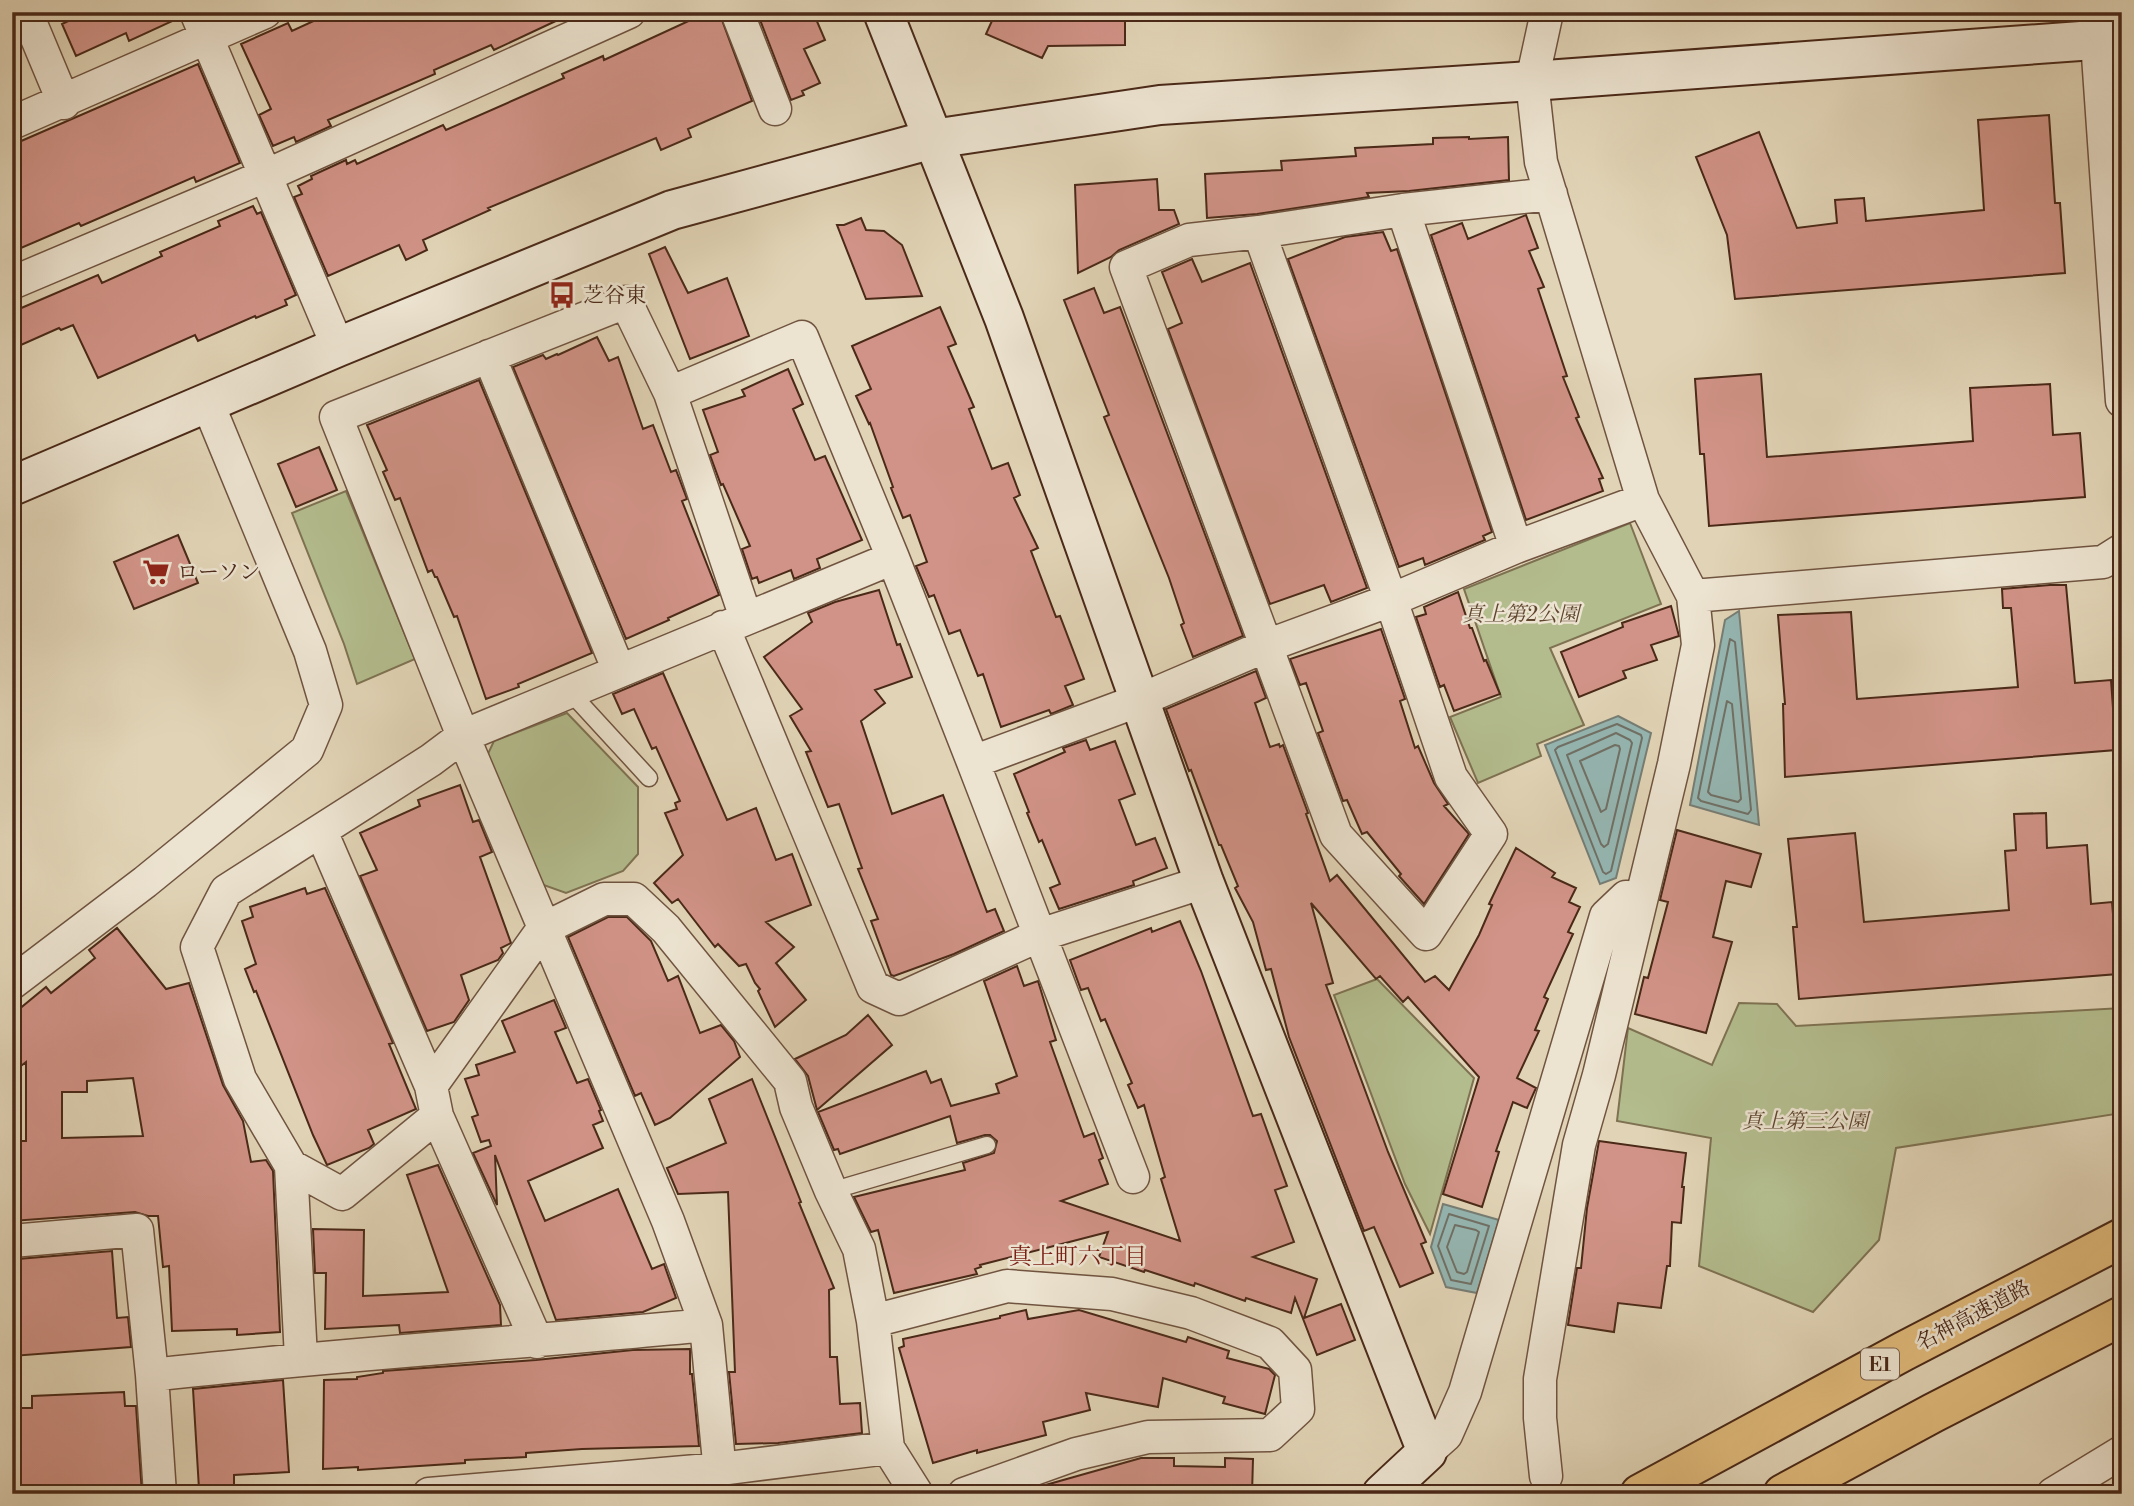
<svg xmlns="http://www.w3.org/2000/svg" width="2134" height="1506" viewBox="0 0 2134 1506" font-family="'Libre Bodoni','Noto Serif JP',serif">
<rect width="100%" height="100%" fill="#e1d4b6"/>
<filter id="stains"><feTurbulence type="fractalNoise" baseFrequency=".00286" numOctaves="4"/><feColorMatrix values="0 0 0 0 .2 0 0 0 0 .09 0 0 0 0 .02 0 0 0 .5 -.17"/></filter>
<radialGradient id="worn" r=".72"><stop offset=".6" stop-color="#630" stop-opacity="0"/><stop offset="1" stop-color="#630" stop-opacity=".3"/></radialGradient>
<path fill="#b3bc8d" stroke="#7e7252" stroke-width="2" d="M346 491 415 659 357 684 344 644 292 513Z
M1630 523 1661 604 1550 648 1584 725 1537 744 1541 756 1478 783 1450 717 1501 697 1464 589Z
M567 713 638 787V854L623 871 566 893 538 883 486 758 494 741Z
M1377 979 1474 1078 1430 1234 1405 1184 1334 995Z
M1739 1003 1777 1004 1796 1026 2122 1008V1113L1896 1148 1879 1240 1813 1312 1699 1266 1711 1138 1617 1121 1628 1028 1712 1065Z"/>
<path fill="#95b7b3" stroke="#777e75" stroke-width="2" d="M1739 611 1759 825 1690 805 1725 620Z
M1618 716 1651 733 1616 878 1600 884 1545 745Z
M1443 1204 1499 1220 1477 1293 1446 1287 1431 1247Z"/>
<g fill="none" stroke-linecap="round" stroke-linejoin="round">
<path stroke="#707066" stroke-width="2" d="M1730 639 1735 642 1751 810 1748 814 1701 801 1698 798Z
M1727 701 1732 704 1741 799 1738 802 1711 795 1708 792Z
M1617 724 1641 735 1642 738 1611 871 1606 874 1603 872 1555 750 1558 747Z
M1616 733 1630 740 1632 743 1608 844 1604 847 1601 844 1567 755Z
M1615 745 1619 746 1620 749 1606 809 1601 812 1580 761Z
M1449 1214 1489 1226 1471 1284 1451 1280 1438 1246Z
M1455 1225 1476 1230 1479 1232 1467 1272 1464 1274 1457 1272 1447 1247Z"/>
</g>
<path fill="#d19387" stroke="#4a2918" stroke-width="2" fill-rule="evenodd" d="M87 12H178L179 18 129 41 126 33 76 56 62 24Z
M333 12H575L494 50 491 45 434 70 435 74 328 120 331 126 296 142 294 137 273 146 259 115 271 109 241 44 288 23 292 31Z
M708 12H719L752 101 688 129 691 137 661 150 656 138 488 208 490 210 423 240 427 250 406 260 399 245 328 276 294 197 302 194 298 186 312 179 311 176 346 160 347 164 355 160 357 164 443 125 446 130 564 78 562 74 603 56 604 60Z
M757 12H813L825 40 804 49 820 83 802 91 804 95 791 100Z
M996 12H1125V45L1048 46 1042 58 986 34Z
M198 64 240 163 196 182 194 177 81 226 79 223 21 248 18 242 12 245V145Z
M2049 115 2055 203H2060L2065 273 1735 299 1727 235 1696 157 1759 132 1797 228 1837 223 1835 200 1864 198 1866 221 1984 210 1978 120Z
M1469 137V139L1508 137 1509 180 1409 191 1367 193 1369 197 1257 214 1207 218 1205 174 1282 170 1281 161 1356 156 1355 148 1433 144V138Z
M1157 179 1159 210H1174L1179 224 1119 250 1111 257 1078 273 1075 185Z
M253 206 257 214 261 212 296 295 285 300 287 305 256 318 255 316 198 341 195 335 98 378 73 325 61 330 59 328 12 349V312L98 275 102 283 162 256 160 252 220 226 218 221Z
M1526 215 1538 248 1529 251 1544 287 1538 289 1567 376 1563 377 1579 417 1576 418 1603 478 1599 479 1603 491 1526 520 1431 235 1462 223 1468 239Z
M861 218 866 230 884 231 902 245 922 296 866 299 837 225H844Z
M1383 232 1391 251 1397 249 1492 532 1483 536 1485 540 1425 565 1423 558 1399 567 1288 259 1345 237Z
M665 247 688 293 727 278 749 336 690 359 649 254Z
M1192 259 1202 282 1250 263 1367 588 1331 602 1324 585 1270 604 1168 329 1182 323 1162 272Z
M1094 288 1104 313 1120 307 1243 636 1193 657 1181 625 1184 623 1169 578 1104 417 1109 415 1064 300Z
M940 307 956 344 948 347 974 407 969 409 992 469 1008 463 1020 495 1014 498 1038 548 1031 551 1056 617 1060 616 1084 679 1065 686 1073 705 1051 714 1049 710 1001 727 983 674 978 676 960 630 949 634 934 595 929 597 916 566 927 562 910 515 903 518 891 488 893 487 870 423 869 424 856 396 871 389 852 346Z
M597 337 609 361 618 357 643 429 653 425 671 472 676 470 687 499 682 501 719 595 668 618 669 620 626 639 513 367 543 355 546 359 557 354 558 355Z
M788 369 803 404 793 409 815 460 825 456 862 540 817 559 820 568 794 579 791 570 759 583 757 577 752 579 742 549 750 546 723 484 721 485 710 455 718 452 703 410 745 396 742 390Z
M1761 374 1767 457 1973 441 1970 388 2050 384 2053 435 2080 433 2085 497 1709 526 1704 454H1700L1695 379Z
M479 380 592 653 518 684 519 687 486 699 457 616 454 617 437 577H435L432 570 428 572 400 498 395 500 383 472 387 470 367 425Z
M319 447 337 490 296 507 278 464Z
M178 535 198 583 134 609 114 562Z
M2050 585H2066L2075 683 2111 680 2116 750 1785 777 1783 704H1785L1778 615 1851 612 1857 699 2018 687 2011 608H2003L2002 589Z
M879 590 897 645 900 644 912 677 875 690 885 703 861 721 892 814 943 795 987 912 995 909 1004 931 954 954 894 976 891 975 871 921 878 919 858 869 862 868 839 804 828 807 806 752 811 751 790 716 802 709 764 657 812 622 808 613 835 602Z
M1458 592 1470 628H1472L1484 661 1486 660 1500 694 1454 711 1444 685 1440 687 1416 617 1426 614 1424 607Z
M1671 606 1679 636 1651 645 1657 660 1623 671 1626 678 1579 697 1561 652 1623 627 1622 623Z
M1381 629 1405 699 1400 701 1415 748 1418 746 1434 783 1448 804 1444 806 1469 834 1424 904 1399 876 1401 874 1367 832 1362 834 1347 800 1343 801 1318 733 1323 731 1306 683 1300 685 1290 659Z
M1256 671 1266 698 1255 703 1270 747 1279 744 1280 747 1283 745 1308 813 1306 814 1330 881 1337 875 1425 982 1435 976 1449 990 1479 935 1492 905 1489 904 1516 848 1555 873 1552 877 1576 888 1569 902 1580 907 1568 932 1573 934 1544 997 1548 999 1535 1030 1539 1031 1517 1078 1536 1088 1527 1108 1513 1102 1496 1151 1499 1152 1482 1207 1443 1194 1479 1077 1408 997 1403 1002 1380 976 1376 979 1311 903 1333 983 1326 985 1388 1152 1426 1242 1421 1244 1433 1273 1400 1287 1374 1227 1364 1231 1289 1037 1271 969 1266 970 1253 922 1235 888 1238 886 1221 845H1219L1191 770 1189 771 1166 709Z
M663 673 727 820 756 808 776 860 792 854 811 905 766 922 794 947 776 963 806 1000 775 1027 758 991 760 989 755 983 746 964 739 966 718 944 715 947 678 899 672 903 654 883 683 855 665 813 677 809 675 803 680 801 656 747 652 749 634 709 622 714 613 694Z
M1086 740 1090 750 1115 741 1135 794 1119 800 1136 845 1155 838 1167 868 1133 881 1134 885 1059 909 1050 888 1060 884 1042 840 1039 842 1027 813 1029 812 1014 774 1065 752 1063 748Z
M460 785 473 822 479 820 492 852 480 857 511 943 501 948 503 953 498 960 461 975 469 1000 454 1022 427 1031 360 876 377 870 360 833 420 806 418 800Z
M2046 813 2047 848 2087 845 2091 904 2112 902 2118 974 1799 999 1793 927H1797L1788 839 1855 833 1864 922 2009 910 2005 851 2016 850 2014 814Z
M1677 830 1761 854 1751 887 1726 881 1713 937 1732 942 1706 1033 1635 1014 1644 977 1648 978 1668 902 1660 900Z
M305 888 307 894 325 888 393 1043 389 1044 416 1109 368 1130 374 1144 369 1148 327 1165 313 1135 256 991 254 992 245 969 256 964 242 921 253 917 250 907Z
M608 917H627L651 941 668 981 678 976 700 1033 721 1025 734 1041 740 1057 670 1118 655 1125 641 1093 635 1096 568 937Z
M1180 921 1201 971 1253 1116 1261 1114 1287 1186 1275 1190 1294 1242 1253 1257 1317 1279 1304 1318 1341 1304 1355 1340 1317 1355 1295 1298 1291 1313 1246 1298 1245 1301 1195 1283 1194 1286 1145 1270 1144 1272 1099 1257 1108 1232 980 1265 981 1267 975 1269 977 1274 894 1293 878 1230 871 1232 854 1197 965 1170 963 1163 994 1153 997 1141 990 1135H985L957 1143 950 1116 840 1154 838 1149 834 1150 818 1112 926 1071 931 1083 941 1079 951 1106 999 1093 996 1084 1017 1076 984 981 1017 966 1024 986 1038 981 1056 1040 1050 1042 1084 1137 1094 1133 1103 1158 1099 1160 1108 1184 1061 1201 1180 1241 1161 1179 1165 1177 1144 1105 1138 1108 1128 1085 1132 1083 1105 1019 1101 1021 1088 988 1081 990 1070 960 1151 928 1152 932Z
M117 928 166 989 189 983 223 1085 243 1121 251 1162 266 1160 273 1171 280 1332 237 1335V1329L172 1331 169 1266 163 1267 158 1216H148L135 1212 12 1221V1141H26V1062L12 1073V1015L46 987 51 993 95 958 89 950ZM133 1078 143 1136 62 1138V1092H87V1081Z
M554 1000 566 1028 555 1032 577 1083 588 1079 601 1110 599 1111 603 1121 593 1125 603 1148 528 1181 545 1221 618 1189 652 1269 664 1264 676 1298 643 1312 556 1320 495 1155 497 1205 473 1153 491 1146 489 1140 481 1142 472 1117 478 1115 465 1079 479 1075 476 1065 515 1052 502 1021Z
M868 1015 892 1045 817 1110 808 1076 795 1059 846 1035Z
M752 1079 801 1202 799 1203 834 1288 829 1290 830 1357H837L840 1404 860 1403 862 1433 778 1443 736 1444 729 1372H735L728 1192 678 1194 667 1168 726 1143 709 1099Z
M1599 1141 1686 1153 1682 1187H1684L1681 1223 1672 1222 1670 1266H1667L1661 1308 1618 1303 1614 1332 1568 1325 1577 1268H1581L1587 1208Z
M438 1165 500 1305 501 1325 400 1333 399 1325 325 1329 326 1273H315L313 1229 364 1230 363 1296 448 1292 407 1175Z
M112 1251 117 1318 128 1317 131 1347 12 1356V1322H20L18 1259Z
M1026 1310 1028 1319 1079 1310 1186 1342 1188 1337 1229 1351 1227 1358 1269 1369 1275 1375 1265 1414 1223 1403 1225 1397 1163 1378 1158 1407 1086 1393 1090 1410 1043 1422 1046 1435 977 1453V1450L933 1463 899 1348 904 1346 903 1339 1000 1318V1316Z
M690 1349V1374H692L699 1446 582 1449 526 1453V1457L465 1460V1463L358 1470V1467L323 1469 324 1380 357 1379V1377L383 1373V1371L536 1360 633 1350Z
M283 1380 289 1472 234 1475V1488L199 1489 193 1389Z
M124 1392 125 1406H136L142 1494H97L96 1490 12 1494V1408H32V1396Z
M1141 1458H1174V1466L1225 1467V1458L1253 1459 1252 1494H1040L1039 1487 1042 1486Z"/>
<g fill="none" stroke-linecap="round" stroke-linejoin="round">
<defs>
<path id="lane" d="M570 692 649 778
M831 1191 987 1145"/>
<path id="street" d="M26 12 64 103
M196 12 338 347
M737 12 775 109
M2097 41 2122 401
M12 123 265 12
M1403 210 1551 194
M1259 232 1391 600 1451 777 1491 834 1426 934 1336 835 1126 267 1189 240Z
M1259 232 1403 210 1516 547
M12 283 265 176 629 12
M489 356 619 671
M670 393 746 618
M1693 596 2103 562 2122 550
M723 627 873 987 899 999 1040 935 1204 882
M973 762 1133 1177
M321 831 431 1086
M12 983 145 882 307 750 326 705 310 651 208 404
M437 1116 537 1342
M291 1166 342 1194 437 1116 431 1086 543 929 604 899H634L666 929 790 1081 796 1107 831 1191 859 1249 873 1321 888 1448
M12 1241 137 1230 152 1375 160 1494
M873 1321 1007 1286 1112 1294 1191 1313 1270 1343 1295 1370 1298 1409 1270 1435 1148 1437 1076 1454 964 1494
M301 1358 291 1166 240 1079 197 947 226 891 431 760 463 736 893 558
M152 1375C337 1354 522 1343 706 1325
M1427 1452 1446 1435 1465 1392 1606 916 1626 897 1641 898
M1546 1476 1540 1418V1379L1579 1145 1599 1075 1674 764 1698 645 1693 596 1643 500 1541 162 1532 81 1547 12
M429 1494 720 1469 888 1448 917 1494
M722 1494 706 1325 668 1221 463 736 336 417 626 302 670 393 802 337 893 558 973 762 1140 700 1266 646 1391 600 1516 547 1643 500
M2053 1494 2122 1452"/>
<path id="secondary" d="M883 12 1004 318 1204 882 1427 1452 1382 1494
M12 486 338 347 672 210 933 139 1160 105 1532 81 2122 38"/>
<path id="highway" d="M1640 1494 1904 1351 2122 1238
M1783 1494 1933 1413 2122 1316"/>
</defs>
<use href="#lane" stroke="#705440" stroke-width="19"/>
<use href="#street" stroke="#705440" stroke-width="35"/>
<use href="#secondary" stroke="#4a2918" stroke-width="42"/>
<use href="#highway" stroke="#4a2918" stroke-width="42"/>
<use href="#lane" stroke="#ece3d0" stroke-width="16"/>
<use href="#street" stroke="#ece3d0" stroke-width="32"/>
<use href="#secondary" stroke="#ece3d0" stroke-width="38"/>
<use href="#highway" stroke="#e0ba7b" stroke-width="38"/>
</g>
<defs>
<symbol id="bus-bare" viewBox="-9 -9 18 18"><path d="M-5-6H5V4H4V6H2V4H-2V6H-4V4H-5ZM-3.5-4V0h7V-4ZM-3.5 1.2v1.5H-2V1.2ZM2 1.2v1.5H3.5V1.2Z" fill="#8f2418" stroke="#ece3d0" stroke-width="2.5" paint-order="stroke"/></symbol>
<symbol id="supermarket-bare" viewBox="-9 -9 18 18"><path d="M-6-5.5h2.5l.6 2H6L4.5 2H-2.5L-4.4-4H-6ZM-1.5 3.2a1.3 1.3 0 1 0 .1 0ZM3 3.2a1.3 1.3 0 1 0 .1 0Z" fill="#8f2418" stroke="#ece3d0" stroke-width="2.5" paint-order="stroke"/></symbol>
</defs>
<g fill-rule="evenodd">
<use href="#bus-bare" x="543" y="276" width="38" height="38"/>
<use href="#supermarket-bare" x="137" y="553" width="38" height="38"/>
</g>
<g text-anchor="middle" stroke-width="5" stroke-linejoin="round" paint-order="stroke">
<rect fill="#ece3d0" stroke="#7b614f" stroke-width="2" x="1861" y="1348.5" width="38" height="31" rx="5"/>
<g font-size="19" font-weight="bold" fill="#4a2918">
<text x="1880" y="1371">E1</text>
</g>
<g font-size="21" fill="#4a2918" stroke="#ece3d0" text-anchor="start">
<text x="583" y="302">芝谷東</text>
<text x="177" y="579">ローソン</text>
</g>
<g font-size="21" font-style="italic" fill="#5f462f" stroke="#ece3d0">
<text x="1521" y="621">真上第2公園</text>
<text x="1805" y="1128">真上第三公園</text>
</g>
<g font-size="21" fill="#4a2918" stroke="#ece3d0">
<text transform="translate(1973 1315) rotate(-28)" y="7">名神高速道路</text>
</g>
<g font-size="23" fill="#7a1f14" stroke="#ece3d0">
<text x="1078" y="1264">真上町六丁目</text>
</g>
</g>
<rect width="2134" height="1506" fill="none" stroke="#e1d4b6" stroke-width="42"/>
<rect x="14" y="14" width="2106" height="1478" fill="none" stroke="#4a2918" stroke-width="3.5"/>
<rect x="21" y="21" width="2092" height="1464" fill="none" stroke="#4a2918" stroke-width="2"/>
<rect width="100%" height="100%" filter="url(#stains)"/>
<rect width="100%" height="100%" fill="url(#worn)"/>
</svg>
